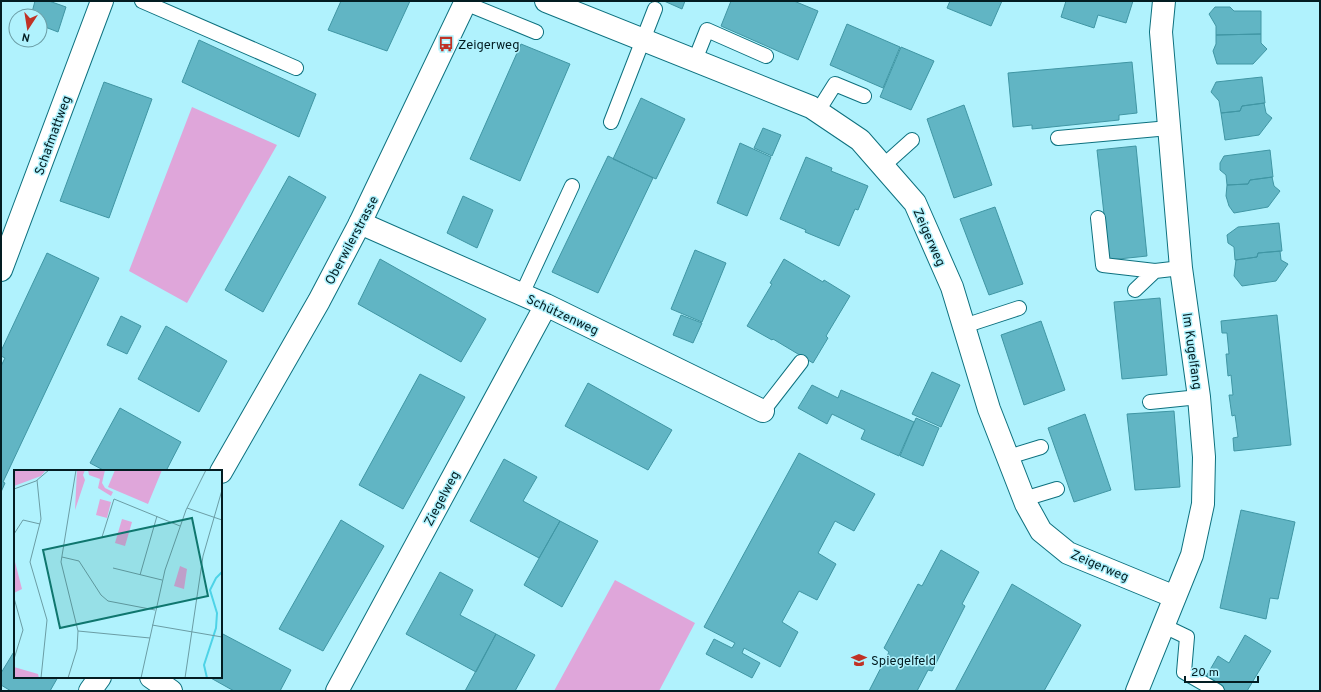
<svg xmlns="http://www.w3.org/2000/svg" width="1321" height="692" viewBox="0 0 1321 692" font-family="Overpass,sans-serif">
<rect width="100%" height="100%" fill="#b0f2fd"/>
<path fill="#dfa6da" d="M192 107 277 145 187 303 129 271Z
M615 580 695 623 659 691H554Z"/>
<path fill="#61b5c4" stroke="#4096a4" d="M35 1H49L66 7 58 32 40 25V16H31Z
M341 1H410L387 51 328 30Z
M664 1H685L682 9Z
M731 1H794L818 11 798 60 721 26Z
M950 1H1002L991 26 947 8Z
M1066 1H1133L1126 23 1098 15 1094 28 1061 17Z
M1215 7H1230L1234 11H1261V34L1216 35V26L1209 14Z
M847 24 900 47 883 88 830 65Z
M1261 34V43L1267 49 1253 64H1217L1213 51 1216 44V35Z
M199 40 316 94 299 137 182 82Z
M521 44 570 64 520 181 470 159Z
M901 47 934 61 911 110 880 97Z
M1132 62 1137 113 1119 115V120L1032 129V125L1013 127 1008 73Z
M1262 77 1265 103 1242 106 1240 111 1221 113 1219 101 1211 92 1216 82Z
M104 82 152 99 109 218 60 201Z
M641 98 685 119 656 179 613 159Z
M1264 103 1266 113 1272 118 1259 135 1225 140 1221 113 1240 111 1242 106Z
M964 105 992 185 954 198 927 119Z
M763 128 781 135 772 156 754 148Z
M740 143 771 157 747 216 717 203Z
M1136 146 1147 256 1109 260 1097 150Z
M1270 150 1273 177 1250 180 1248 184 1227 185 1226 175 1220 170V163L1224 156Z
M608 156 653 178 598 293 552 272Z
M806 157 832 168 831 171 868 186 858 210 855 209 839 246 805 232 806 230 780 219Z
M289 176 326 197 263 312 225 290Z
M1272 177 1274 186 1280 191 1268 207 1234 213 1229 206 1226 196 1227 185 1248 184 1250 180Z
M463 196 493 210 477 248 447 233Z
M995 207 1023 284 989 295 960 219Z
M1279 223 1282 251 1258 253 1257 257 1235 260 1234 247 1228 243 1227 235 1238 227Z
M695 250 726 263 702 322 671 309Z
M1280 251 1281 260 1288 264 1276 281 1242 286 1234 276 1236 260 1257 257 1258 253Z
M47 253 99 278 3 482 5 483 1 492V366L5 358 1 356V351Z
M380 259 486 319 461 362 358 304Z
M784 259 823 282 824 280 850 296 826 336 828 338 813 363 773 339 772 340 747 326 772 284 770 283Z
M1160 298 1167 375 1122 379 1114 302Z
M681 315 702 323 693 343 673 335Z
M1277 315 1291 445 1234 451 1233 438 1238 437 1235 415 1232 416 1229 395H1233L1231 375 1228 376 1226 354H1229L1227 333H1222L1221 321Z
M121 316 141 326 127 354 107 345Z
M1041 321 1065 390 1024 405 1001 335Z
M166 326 227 361 199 412 138 379Z
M932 372 960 385 941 427 912 414Z
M420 374 465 397 403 509 359 485Z
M588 383 672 430 648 470 565 426Z
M812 385 838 398 841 390 914 422 899 456 861 439 865 430 832 414 827 424 798 408Z
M120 408 181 442 166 471H105L90 463Z
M1174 411 1180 487 1135 490 1127 414Z
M1085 414 1111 490 1074 502 1048 428Z
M916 418 939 428 923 466 900 456Z
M799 453 875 494 854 531 835 521 818 553 836 564 817 600 799 591 782 622 798 632 780 667 744 648 742 653 760 663 752 678 706 654 714 639 732 648 735 643 704 627Z
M504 459 537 477 523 501 560 521 539 558 470 521Z
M1241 510 1295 522 1278 599 1270 598 1266 619 1220 608Z
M341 520 384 546 323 651 279 629Z
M560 521 598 541 562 607 524 585Z
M941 550 979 572 962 604 965 606 932 671 928 670 917 691H869L889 652 884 648 918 584 922 586Z
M440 572 473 590 460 615 496 634 476 672 406 634Z
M1012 584 1081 625 1044 691H955Z
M221 633 291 670 280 691H234L209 677H221Z
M496 634 535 655 515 691H465Z
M1245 635 1271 651 1247 691H1222L1204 680 1218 656 1229 663Z
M15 650V677H58L50 691H11L1 685V673Z"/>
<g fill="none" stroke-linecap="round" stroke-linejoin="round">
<defs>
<path id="lane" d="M142 1 296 68
M465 3 536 32
M695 60 707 30 766 56
M818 111 835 84 864 96
M611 122 655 9
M1058 138 1169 128
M883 166 912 140
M1098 218 1103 265 1155 271
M1135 290 1155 271 1181 268
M522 294 572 186
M964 326 1019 308
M1150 402 1199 397
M763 411 801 362
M1008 457 1041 447
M1024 499 1057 489
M1164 626 1187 637 1184 672 1217 691"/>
<path id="street" d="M546 1 811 107 860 140 915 203 952 287 989 409 1026 504 1041 531 1068 553 1175 597
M360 223 546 305 763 411
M1 270 102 1
M151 677 171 691
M337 691 546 305
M1137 691 1192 555 1203 504 1204 457 1199 397 1181 268 1161 32 1164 1"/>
<path id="secondary" d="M221 472 319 301 360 223 466 1
M90 691 100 677"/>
</defs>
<use href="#lane" stroke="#0d717f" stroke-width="16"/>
<use href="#street" stroke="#0d717f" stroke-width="24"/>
<use href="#secondary" stroke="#0d717f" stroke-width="24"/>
<use href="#lane" stroke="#fff" stroke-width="14"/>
<use href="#street" stroke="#fff" stroke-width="22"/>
<use href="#secondary" stroke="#fff" stroke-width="22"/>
</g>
<defs>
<symbol id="bus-bare" viewBox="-9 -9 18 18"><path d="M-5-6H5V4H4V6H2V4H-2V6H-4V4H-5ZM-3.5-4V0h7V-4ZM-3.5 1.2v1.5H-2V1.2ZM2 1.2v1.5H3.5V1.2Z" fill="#c03225" stroke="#b0f2fd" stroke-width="2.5" paint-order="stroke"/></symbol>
<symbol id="school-bare" viewBox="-9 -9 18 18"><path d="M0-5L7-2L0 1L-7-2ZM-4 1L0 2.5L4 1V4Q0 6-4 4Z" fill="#c03225" stroke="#b0f2fd" stroke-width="2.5" paint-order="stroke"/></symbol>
</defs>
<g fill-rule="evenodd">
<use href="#bus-bare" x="435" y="33" width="22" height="22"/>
<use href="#school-bare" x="848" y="649" width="22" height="22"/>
</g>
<g text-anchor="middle" stroke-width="3" stroke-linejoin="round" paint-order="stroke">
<g font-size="13" fill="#031d22" stroke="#b0f2fd" text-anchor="start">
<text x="458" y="49">Zeigerweg</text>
<text x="871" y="665">Spiegelfeld</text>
</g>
<g font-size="13" fill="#031d22" stroke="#b0f2fd">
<text transform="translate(52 135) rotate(-70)" y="5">Schafmattweg</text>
<text transform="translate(930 237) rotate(66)" y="5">Zeigerweg</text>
<text transform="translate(351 240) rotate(-62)" y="5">Oberwilerstrasse</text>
<text transform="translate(563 314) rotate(25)" y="5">Schützenweg</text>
<text transform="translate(1193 351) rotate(82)" y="5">Im Kugelfang</text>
<text transform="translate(441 498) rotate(-62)" y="5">Ziegelweg</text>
<text transform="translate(1100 565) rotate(23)" y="5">Zeigerweg</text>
</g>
</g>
<g transform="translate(14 470)">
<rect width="208" height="208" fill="#b0f2fd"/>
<path d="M0 0H32L27 6 0 16ZM63 0H71L69 5 71 10 61 40ZM74 0H91L88 13 91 18 99 22 97 26 84 18 86 9 75 5ZM101 0H148L134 34 94 17ZM86 29 97 32 93 48 82 45ZM108 49 118 52 111 76 101 73ZM0 88 8 119 0 123ZM166 96 173 99 170 119 160 116ZM0 197 24 204 25 208H0Z" fill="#dfa6da"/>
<path fill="none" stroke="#4dd3e7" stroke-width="2" d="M193 208 190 195 202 158 203 143 196 120 202 108 208 102"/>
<path fill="none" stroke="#6b9da5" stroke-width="1" d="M23 10 27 49 16 92 33 150 27 208M0 19 22 11 35 0M173 38 208 50M0 64 9 50 26 54M88 67 100 29 166 56M48 87 65 91 87 125 94 131 141 140M99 98 148 110M126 105 143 46M0 128 9 160 0 189M138 155 208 167M64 161 136 168M54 208 63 179 64 161 47 92 62 0M127 208 151 100 172 40 192 0M171 208 189 86 208 20"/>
<path fill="#0f766e" fill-opacity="0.15" stroke="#0f766e" stroke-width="2" d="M178 48 194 126 46 158 29 80Z"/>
<rect width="208" height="208" fill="none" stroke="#031d22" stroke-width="2"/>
</g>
<rect width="1321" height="692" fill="none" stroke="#031d22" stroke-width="4"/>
<g transform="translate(28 28) rotate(192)"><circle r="19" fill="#b0f2fd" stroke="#6b9da5"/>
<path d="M0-3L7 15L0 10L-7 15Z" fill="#c03225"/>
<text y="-6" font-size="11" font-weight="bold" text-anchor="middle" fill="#031d22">N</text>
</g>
<path d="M1185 676v6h73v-6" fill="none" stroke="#031d22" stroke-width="2"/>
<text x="1191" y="676" font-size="12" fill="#031d22" stroke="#b0f2fd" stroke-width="3" paint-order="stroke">20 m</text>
</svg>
